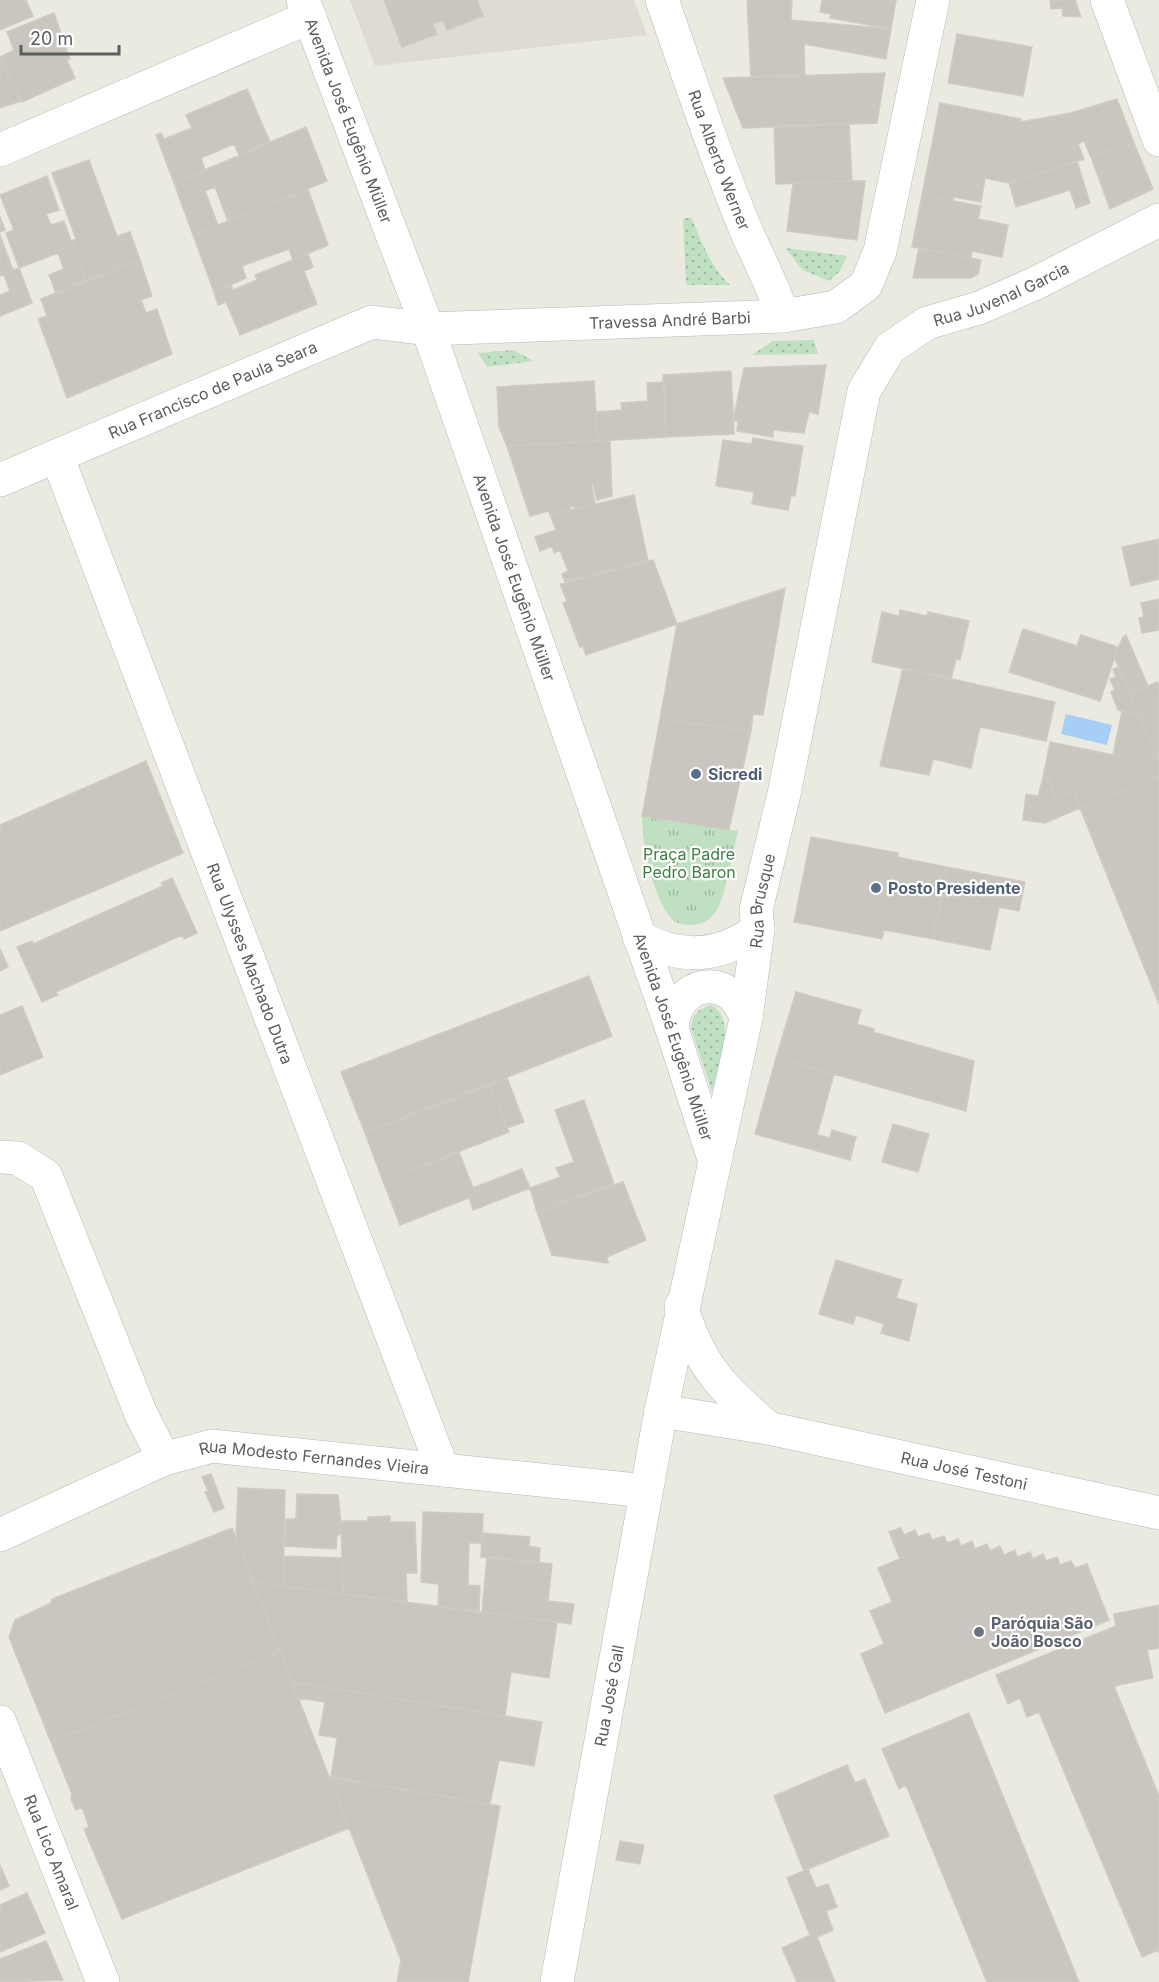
<svg xmlns="http://www.w3.org/2000/svg" width="1159" height="1982" viewBox="0 0 1159 1982" font-family="Inter,sans-serif">
<defs>
<pattern id="grass-dots" width="8" height="8" patternUnits="userSpaceOnUse" patternTransform="scale(1.5)"><rect width="8" height="8" fill="#c0e0c2"/><path d="M2 2h.1M6 6h.1" fill="none" stroke="#9fb9a1" stroke-width="1.8" stroke-linecap="round"/></pattern>
<pattern id="park-tufts" width="24" height="20" patternUnits="userSpaceOnUse" patternTransform="scale(1.5)"><rect width="24" height="20" fill="#c0e0c2"/><path d="M3 7l-1-3M5 7V3M7 7l1-3M15 17l-1-3M17 17v-4M19 17l1-3" fill="none" stroke="#9fb9a1"/></pattern>
</defs>
<rect width="100%" height="100%" fill="#ebeae1"/>
<path fill="#dedbd3" d="M350 0H634L647 35 375 66Z"/>
<path fill="url(#grass-dots)" d="M691 217C702 242 710 266 730 285H686L683 219Z
M785 248 847 256 840 271 829 281 803 270Z
M814 340 818 354 752 355 773 341Z
M513 350 534 361 487 367 478 353Z
M711 1005C739 1020 717 1068 712 1092L691 1028C693 1014 698 1009 711 1005Z"/>
<path fill="url(#park-tufts)" d="M642 816 738 831C733 852 727 889 718 908 713 918 703 925 692 925 685 925 676 924 671 918 653 898 642 843 642 816Z"/>
<path fill="#a7cff5" d="M1066 714 1112 725 1107 745 1061 734Z"/>
<path fill="#c9c6c0" stroke="#cfcbc1" stroke-width="1.5" d="M0 0H26L33 16 0 30Z
M384 0H477L483 16 447 30 443 20 433 24 437 34 402 47Z
M747 0H792L791 20 891 29 886 59 804 44 805 75 751 77Z
M822 0H896L891 29 830 18 831 14 820 12Z
M1050 0H1075L1081 17 1063 16 1062 8 1051 9Z
M54 13 70 59 67 60 75 78 22 102 0 57 14 50 7 32Z
M957 34 1032 47 1023 96 948 83Z
M0 56 21 101 0 108Z
M885 73 877 123 743 128 723 78Z
M247 89 270 142 239 155 234 144 201 158 205 170 174 183 156 135 161 133 164 139 192 128 186 115Z
M1117 99 1134 143 1091 157 1084 141 1078 144 1084 159 1009 183 985 178 981 202 954 197 953 201 922 195 940 103 1021 119 1020 122 1071 113Z
M849 124 852 181 776 184 774 126Z
M306 127 327 181 228 221 215 187 205 191 218 225 193 235 174 183Z
M1134 143 1153 189 1110 209 1091 157Z
M89 160 117 236 130 232 140 260 85 281 71 241 76 239 52 173Z
M1077 161 1090 203 1076 208 1070 190 1016 207 1009 183Z
M47 176 59 210 46 214 51 225 64 221 85 281 56 293 49 275 64 269 58 253 19 268 6 233 14 230 0 195Z
M852 181H865L857 240 787 231 793 183Z
M308 189 328 245 293 260 289 249 242 266 246 278 214 292 193 235Z
M922 195 981 206 978 219 1008 225 1002 257 972 251 971 258 912 247Z
M0 217 5 230 0 232Z
M0 235 13 270 19 268 32 303 0 316V295L10 291 4 275 0 276Z
M919 248 981 260 978 274 971 278H913Z
M308 254 313 267 304 271 317 304 240 335 226 302 218 305 214 292 231 285 233 290 257 280 255 275Z
M140 260 152 296 141 300 146 313 157 309 172 354 67 398 38 319 47 316 41 299Z
M826 365 818 414 809 412 804 433 773 430V437L737 431 738 421H733L744 368Z
M731 371 734 434 666 437 663 375Z
M594 381 598 441 507 446 499 427 497 387Z
M664 382 666 437 598 441 596 412 622 410 621 403 648 401 647 383Z
M753 438 803 446 795 496 791 495 788 510 752 504 754 492 716 486 723 440 752 444Z
M610 440 612 496 597 500 593 484H591L595 504 575 509 574 506 570 507 571 510 550 515 549 511 530 516 507 446Z
M634 495 648 561 565 582 562 574 568 571 560 550 554 553 552 546 540 551 535 537 556 530 550 515Z
M1159 539V579L1131 586 1122 547Z
M653 560 677 624 586 655 583 646 580 647 563 603 567 601 560 584Z
M785 588 763 715 753 714 751 731 660 719 677 624Z
M1159 599V630L1142 633 1139 618 1144 617 1141 603Z
M900 610 927 616 928 612 969 621 960 660 956 659 951 679 872 662 882 612 899 616Z
M1023 629 1077 646 1081 635 1118 647 1100 701 1009 672Z
M1126 635 1148 686 1130 694 1114 657 1123 637Z
M1119 667 1130 694 1139 715 1118 710 1111 692 1115 690 1110 679 1116 677 1113 669Z
M903 668 1055 702 1046 741 980 727 971 768 933 759 929 775 880 766Z
M1157 682 1159 686 1158 759 1130 694Z
M1122 711 1139 715 1159 761V776L1080 808 1074 791 1054 799 1049 779 1043 778 1050 742 1113 755Z
M660 719 751 731 729 830 642 816Z
M146 761 183 853 0 931V825Z
M1159 776V1004L1080 808Z
M1043 778 1049 779 1054 799 1074 791 1080 808 1045 823 1023 820 1026 794 1038 796Z
M811 837 898 853 897 857 947 867 933 939 884 930 882 939 794 922Z
M947 867 1025 882 1019 911 999 907 990 950 933 939Z
M172 878 197 933 184 939 182 935 56 992 58 995 42 1002 17 947 32 941 33 944 163 886 161 883Z
M0 949 8 967 0 971Z
M589 976 612 1036 365 1133 341 1072Z
M796 992 861 1010 857 1024 874 1029 873 1032 974 1061 966 1111 776 1058Z
M22 1006 43 1057 0 1075V1015Z
M776 1058 834 1074 817 1135 830 1138 832 1130 856 1137 850 1160 755 1134Z
M507 1078 524 1122 507 1128 490 1085Z
M490 1085 509 1132 383 1181 365 1133Z
M584 1100 614 1184 537 1212 530 1188 560 1177 556 1168 574 1162 555 1110Z
M893 1124 929 1134 918 1172 882 1162Z
M459 1152 476 1195 400 1225 383 1181Z
M522 1169 530 1188 473 1210 469 1197 476 1195 473 1188Z
M623 1182 646 1240 607 1257 608 1263 552 1255 537 1212Z
M836 1260 902 1280 896 1298 917 1304 909 1341 881 1333 884 1324 856 1315 853 1324 819 1314Z
M211 1474 224 1508 214 1512 205 1492 208 1491 202 1477Z
M238 1488 285 1490 283 1586 253 1582 236 1538Z
M297 1494 338 1495 342 1532 337 1536 336 1549 285 1546 286 1519H296Z
M423 1512 483 1514 482 1543H469L468 1585 480 1586 479 1612 438 1607 439 1584 421 1582Z
M390 1516V1522H415L417 1573H406L407 1602 343 1594 341 1521H368V1517Z
M232 1528 280 1651 51 1742 9 1637 15 1620 51 1603 52 1599Z
M901 1528 904 1535 915 1530 918 1537 929 1533 932 1540 944 1536 947 1543 958 1539 961 1546 972 1541 975 1549 987 1544 990 1551 1000 1546 1004 1555 1015 1550 1017 1557 1030 1552 1033 1559 1043 1554 1046 1561 1057 1557 1060 1565 1071 1561 1075 1568 1087 1564 1109 1620 885 1713 861 1654 884 1644 870 1611 892 1602 878 1568 900 1559 889 1532Z
M482 1533 530 1537 529 1546 540 1548 539 1563 481 1557Z
M284 1556 342 1558 343 1594 283 1586Z
M487 1557 552 1564 548 1601 574 1604 571 1624 482 1612Z
M253 1582 557 1622 549 1678 511 1672 505 1716 292 1682Z
M1159 1605V1648L1147 1650 1153 1678 1114 1686 1159 1796V1953L1158 1950 1142 1957 1039 1712 1027 1717 1020 1698 1008 1704 996 1675 1116 1626 1114 1614Z
M280 1651 349 1828 122 1919 84 1829 89 1827 82 1807 76 1810 71 1799 72 1794 51 1742Z
M292 1682 542 1722 534 1766 499 1760 490 1804 331 1777 337 1738 319 1735 325 1702 298 1698Z
M969 1713 1079 1982H987L906 1785 899 1789 882 1749Z
M847 1765 855 1783 865 1779 889 1836 808 1869 816 1888 828 1884 837 1907 826 1911 833 1930 817 1937 835 1982H797L782 1948 810 1935 787 1878 804 1871 774 1796Z
M329 1777 500 1806 468 1982H397L401 1960Z
M620 1841 644 1845 640 1864 616 1860Z
M0 1865 9 1886 0 1890Z
M27 1893 45 1933 0 1952V1905Z
M46 1941 63 1980 0 1982V1959Z"/>
<g fill="none" stroke-linecap="round" stroke-linejoin="round">
<defs>
<g id="minor">
<path d="M0 150 310 17"/>
<path id="s1" d="M57 456 443 1470"/>
<path d="M0 1157 18 1158 46 1176 141 1414 164 1459"/>
<path id="s2" d="M0 1535 164 1459 212 1446 646 1491"/>
<path id="s3" d="M0 1722 103 1982"/>
</g>
<g id="tertiary">
<path id="s4" d="M0 480 372 322 428 329"/>
<path d="M681 1306C701 1368 721 1386 768 1428"/>
<path id="s5" d="M661 1411 768 1428 1159 1513"/>
</g>
<g id="secondary">
<path id="s6" d="M303 0 428 329 672 1029 714 1159"/>
<path id="s7" d="M662 0C689 76 714 154 745 228 758 258 773 285 783 316"/>
<path d="M1107 0 1159 140"/>
<path id="s8" d="M428 329 783 316 836 307 866 285 880 251 933 0"/>
<path d="M639 937C680 960 721 958 758 929"/>
<path d="M672 1029C674 980 731 970 746 1018"/>
<path id="s9" d="M557 1982 661 1411 746 1018 758 929 756 910 784 794 864 391 890 348 927 323 979 308 1036 283 1159 220"/>
</g>
</defs>
<use href="#minor" stroke="#b4b7bb" stroke-width="34"/>
<use href="#tertiary" stroke="#b4b7bb" stroke-width="34"/>
<use href="#secondary" stroke="#b5b7bc" stroke-width="34"/>
<use href="#minor" stroke="#fff" stroke-width="33"/>
<use href="#tertiary" stroke="#fff" stroke-width="33"/>
<use href="#secondary" stroke="#fff" stroke-width="33"/>
</g>
<g fill="#5c6f8a" stroke="#fff" stroke-width="2">
<circle cx="696" cy="774" r="6"/>
<circle cx="876" cy="888" r="6"/>
</g>
<circle fill="#6b7280" stroke="#fff" stroke-width="2" cx="979" cy="1632" r="6"/>
<g text-anchor="middle" stroke-width="4.5" stroke-linejoin="round" paint-order="stroke">
<g font-size="16" fill="#5a5d61" stroke="#fff">
<text dy="6" stroke="none"><textPath href="#s6" startOffset="129">Avenida José Eugênio Müller</textPath></text>
<text dy="6" stroke="none"><textPath href="#s7" startOffset="170">Rua Alberto Werner</textPath></text>
<text dy="6" stroke="none"><textPath href="#s9" startOffset="1796">Rua Juvenal Garcia</textPath></text>
<text dy="6" stroke="none"><textPath href="#s8" startOffset="242">Travessa André Barbi</textPath></text>
<text dy="6" stroke="none"><textPath href="#s4" startOffset="231">Rua Francisco de Paula Seara</textPath></text>
<text dy="6" stroke="none"><textPath href="#s6" startOffset="615">Avenida José Eugênio Müller</textPath></text>
<text dy="6" stroke="none"><textPath href="#s9" startOffset="1101">Rua Brusque</textPath></text>
<text dy="6" stroke="none"><textPath href="#s1" startOffset="543">Rua Ulysses Machado Dutra</textPath></text>
<text dy="6" stroke="none"><textPath href="#s6" startOffset="1101">Avenida José Eugênio Müller</textPath></text>
<text dy="6" stroke="none"><textPath href="#s2" startOffset="333">Rua Modesto Fernandes Vieira</textPath></text>
<text dy="6" stroke="none"><textPath href="#s5" startOffset="309">Rua José Testoni</textPath></text>
<text dy="6" stroke="none"><textPath href="#s9" startOffset="291">Rua José Gall</textPath></text>
<text dy="6" stroke="none"><textPath href="#s3" startOffset="140">Rua Lico Amaral</textPath></text>
</g>
<g font-size="16" font-weight="bold" fill="#4e5e75" stroke="#fff" text-anchor="start">
<text x="708" y="780">Sicredi</text>
<text x="888" y="894">Posto Presidente</text>
</g>
<g font-size="16" fill="#3d7d43" stroke="#fff">
<text x="689" y="860">Praça Padre<tspan x="689" dy="18">Pedro Baron</tspan></text>
</g>
<g font-size="16" font-weight="bold" fill="#5b616d" stroke="#fff" text-anchor="start">
<text x="991" y="1629">Paróquia São<tspan x="991" dy="18">João Bosco</tspan></text>
</g>
</g>
<path d="M21 45v9h98v-9" fill="none" stroke="#5a5d61" stroke-width="3"/>
<text x="30" y="45" font-size="18" fill="#5a5d61" stroke="#ffffff" stroke-width="4.5" paint-order="stroke">20 m</text>
</svg>
